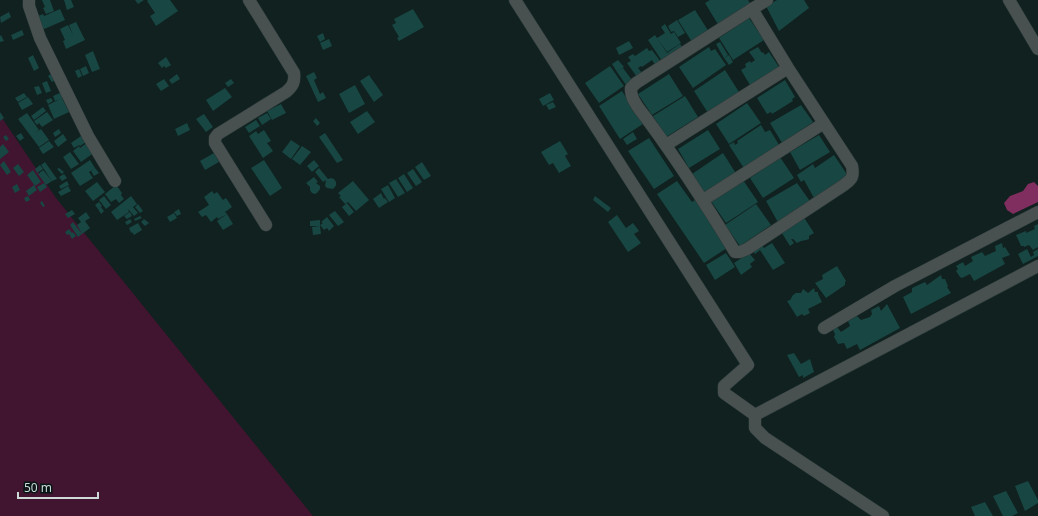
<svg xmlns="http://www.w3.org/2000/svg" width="1038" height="516" viewBox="0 0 1038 516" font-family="'Noto Sans',sans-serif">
<rect width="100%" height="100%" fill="#10211f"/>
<path fill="#41142f" d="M0 115 56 198 313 516H0Z"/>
<path fill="#7f2e5f" d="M1034 182 1038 186V202L1013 214 1007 210 1004 203 1010 196 1023 191 1028 184Z"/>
<path fill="#184643" d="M42 0H50L54 11 46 14 43 8 45 7Z
M64 0H71L74 7 67 10Z
M135 0H144L138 4Z
M148 0H170L178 11 156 26 150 16 155 13 147 1Z
M710 0H748L752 6 719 26 705 3Z
M777 0H804L809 8 779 31 766 6Z
M60 9 65 20 42 30 36 17 43 14 44 16Z
M413 9 424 27 399 41 397 38 399 37 392 25 396 23 394 19Z
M695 10 709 32 692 42 678 20Z
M9 12 11 17 1 23 0 17Z
M749 18 764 40 733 60 719 38Z
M677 20 685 33 678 37 674 31 671 32 668 26Z
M76 22 85 40 66 49 63 41 65 40 60 29 68 25 73 35 69 25Z
M665 24 671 34 674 32 681 43 667 52 657 38 665 33 661 27Z
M22 30 24 35 13 40 11 35Z
M323 33 325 39 320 42 317 36Z
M1 35 4 41 0 42V36Z
M655 35 669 56 662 61 648 40Z
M329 39 332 46 323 50 320 43Z
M629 41 633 48 619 55 616 48Z
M720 42 728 55 724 58 716 44Z
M680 44 686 52 669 56 667 53Z
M709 47 711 51 715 49 726 65 693 88 679 67Z
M758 47 762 53 763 52 765 55 769 52 779 67 750 85 741 70 746 67 745 64 750 61 751 63 755 60 749 52Z
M647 48 649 51 652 50 661 62 656 66 652 60 642 67 641 66 638 68 642 73 637 77 627 63 631 61 628 57 633 54 635 56Z
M93 51 100 69 92 72 85 55Z
M33 55 39 68 34 71 28 58Z
M729 55 733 62 729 65 724 58Z
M166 57 171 65 166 68 164 66 162 68 158 63Z
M618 60 624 67 617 72 612 64Z
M86 66 89 73 83 76 80 69Z
M610 66 624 86 599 103 585 83Z
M623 68 632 80 626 85 617 72Z
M79 69 82 76 78 78 75 71Z
M725 70 739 92 708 113 694 91Z
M314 72 317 78 314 80 320 94 323 92 326 98 318 102 306 76Z
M52 73 57 79 52 82 48 76Z
M177 74 180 79 172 84 169 80Z
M669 74 683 96 652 115 638 94Z
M369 75 383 95 374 102 360 81Z
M164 79 169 86 161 91 156 84Z
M231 79 234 83 228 87 225 83Z
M785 80 795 97 792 99 793 101 772 114 771 112 767 114 757 98Z
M47 81 51 91 46 93 42 83Z
M355 85 365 104 349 113 339 94Z
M39 86 42 93 37 95 34 87Z
M225 88 232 97 213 111 206 100Z
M622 91 643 124 620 139 599 106Z
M62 92 64 97 62 98 69 112 54 119 48 105 60 99 55 101 53 96Z
M24 93 27 97 18 102 15 98Z
M550 93 554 100 543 106 539 99Z
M685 96 698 117 666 137 653 116Z
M28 97 33 104 22 110 18 103Z
M51 98 53 101 48 104 46 100Z
M553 102 556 107 549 110 546 105Z
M747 103 761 123 729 144 716 124Z
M281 104 286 113 272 120 267 111Z
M801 105 813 122 782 143 770 123Z
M43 107 46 111 34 120 31 116Z
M367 111 375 122 358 134 350 122Z
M0 112 4 118 0 121Z
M47 112 53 120 42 127 39 123 37 125 34 121Z
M27 113 39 130 35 133 41 129 49 140 39 147 18 119Z
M267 113 271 119 262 125 258 118Z
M204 114 213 127 206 132 196 119Z
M316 118 320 123 317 126 313 121Z
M256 120 260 126 249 133 245 127Z
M187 123 190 130 178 136 175 129Z
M761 125 765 132 770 130 781 148 745 170 729 145 734 142 735 145 738 143 737 141Z
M59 129 61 133 55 137 53 133Z
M264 130 271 141 267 143 273 151 263 158 249 136 256 131 258 134Z
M708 130 720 149 689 168 678 149Z
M633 132 637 139 627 145 623 139Z
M21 133 24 138 20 141 16 136Z
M325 133 343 160 337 163 319 137Z
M63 134 67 140 58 147 54 141Z
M6 135 9 139 6 141 3 137Z
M819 135 830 152 800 170 790 152Z
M81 136 86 142 80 146 79 145 74 148 71 143Z
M649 138 674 176 654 189 628 151Z
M291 140 300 146 291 159 282 152Z
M49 141 54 147 43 154 39 148Z
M560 141 568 154 565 156 571 166 559 173 553 163 549 165 541 152Z
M88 142 95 152 81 162 73 151 79 146 80 148Z
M3 144 9 152 0 159V147Z
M302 146 311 152 300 165 292 159Z
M70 152 79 164 71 169 63 157Z
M214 153 219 162 205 170 200 161Z
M723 153 737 175 706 195 692 174Z
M834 155 848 176 814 198 804 180 801 182 797 175 813 164 815 168Z
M780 157 794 178 763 198 750 178Z
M90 160 95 168 89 172 93 178 80 186 71 173Z
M264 160 282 188 270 196 251 168Z
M314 160 319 166 312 172 307 166Z
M4 161 11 172 7 175 0 165Z
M45 162 57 179 52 181 41 165Z
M422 162 431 176 424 180 415 167Z
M18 164 24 172 19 176 13 168Z
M40 165 43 169 37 173 35 169Z
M59 168 64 172 62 174 57 169Z
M95 168 99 173 94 176 91 171Z
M319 168 328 179 331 178 334 179 336 182V185L335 187 333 189 327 188 325 186 326 180 323 182 315 172Z
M413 169 422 182 416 186 407 173Z
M33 170 41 182 35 186 27 175Z
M43 170 52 181 46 185 38 174Z
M64 174 67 178 62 181 59 177Z
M404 174 413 188 407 192 398 178Z
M314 177 318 182 316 183 320 186V189L317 193 315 194 312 193 310 190V187L306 183Z
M396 179 405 193 398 197 389 183Z
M743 180 758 202 726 223 711 201Z
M67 181 69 185 61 189 59 186Z
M353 181 369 200 356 211 348 202 345 204 339 197 341 196 338 193Z
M677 181 692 202 695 200 727 248 704 263 657 194Z
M97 182 105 192 93 201 85 191Z
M44 183 47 187 40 192 37 187Z
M797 183 812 204 779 224 766 201Z
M17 184 20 190 15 193 12 187Z
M34 185 37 190 29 196 26 191Z
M116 185 122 193 121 195 124 199 119 203 116 199 111 202 105 194Z
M388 185 395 198 389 202 381 189Z
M68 186 71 191 61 196 58 192Z
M212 191 214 194 217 192 223 200 226 198 232 207 225 212 227 214 218 219 217 217 211 222 206 215 202 217 198 212 209 205 204 197Z
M381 193 384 199 385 198 388 202 379 208 373 199Z
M28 196 30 200 26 202 24 198Z
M104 196 111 205 106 209 99 200Z
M131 196 137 204 133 207 138 213 134 216 128 209 129 212 117 220 111 212Z
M595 196 611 208 608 212 593 200Z
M42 201 45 206 43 207 40 203Z
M99 202 102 206 98 209 95 205Z
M347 203 354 212 349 216 342 207Z
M138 204 143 211 140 213 135 207Z
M756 204 771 225 740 246 725 225Z
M101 207 104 211 101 214 98 209Z
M179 209 181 214 177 216 174 212Z
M72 210 75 214 68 218 65 214Z
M335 211 344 222 338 226 329 215Z
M86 212 90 218 85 221 90 228 82 234 77 225 81 222 78 218Z
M130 212 132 216 127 219 124 216Z
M174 213 177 218 170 222 167 217Z
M227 214 233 224 223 230 217 221Z
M617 215 626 228 633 223 639 231 634 234 641 243 628 252 608 222Z
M140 216 142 218 135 221 134 219Z
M803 216 814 233 809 236V239L806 240 801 241 797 243 793 239H791L794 243 790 246 780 230Z
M327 217 334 226 329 231 327 228 324 230 320 225 323 223 321 222Z
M130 219 132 222 127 225 125 222Z
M144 219 149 223 145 226 141 222Z
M320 220V226H310V221Z
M73 222 82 234 78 237 70 225Z
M138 223 142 230 134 235 132 232 131 233 129 228Z
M1038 224V247L1033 250 1029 245 1024 247V246H1021L1016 235 1026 231V233L1035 229 1034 226Z
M320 226 321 234 313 235 312 227Z
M69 229 72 233 73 232 76 236 72 239 69 234 67 235 65 232Z
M772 243 785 263 773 270 760 250 755 254 752 250 761 244 764 248Z
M1002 243 1003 248 1005 247 1010 255 1002 258 1005 264 974 281 970 274 962 278 960 277 956 271 958 269 956 266 963 262 965 266 973 261 971 257 982 252 985 256 996 251 995 246Z
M1027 249 1031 257 1034 255 1033 252 1038 249V256L1023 264 1018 254Z
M726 253 735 267 715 280 706 265Z
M749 253 755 260 750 264 752 267 741 275 734 263Z
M837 266 846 281 845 282V285L826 298 815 283 823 279 822 275Z
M941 275 942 279H945L948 286 947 287 951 293 911 314 903 297 912 292V288L925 282 927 285Z
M814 288 815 292H818V294L822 302 808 309 810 313 804 316 802 314 797 317 787 301 790 300 793 295 796 293H801L803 289 808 293Z
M887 304 900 328 860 350 857 344 847 349 844 343 838 344 834 337 835 334 833 330 837 327 841 332 850 326 848 321 857 316 861 320 870 317 872 314 871 310 879 306 881 311Z
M794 353 801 364 810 359 814 372 803 378V375L799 377 787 355Z
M1028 481 1038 500V503L1025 511 1015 486Z
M1006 491 1018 513 1012 516H1003L993 496Z
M985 502 993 516H975L971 507Z"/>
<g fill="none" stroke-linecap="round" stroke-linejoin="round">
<defs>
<path id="minor" d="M29 0V6L40 38 88 136 115 181
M249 0 294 73C295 82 293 86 286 92L218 134 215 138V143L266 225
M515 0 748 365 724 386V393L755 415V428L765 438 883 516
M1009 0 1038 49
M752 9 788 68 852 166C854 177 852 179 844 185L747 249 740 252H735C708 208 680 164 649 122 642 112 630 100 631 88L636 83Z
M752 9 767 0
M666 145 788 68
M703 200 824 123
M824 328 895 286 1038 212
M755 415 1038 266"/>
</defs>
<use href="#minor" stroke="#2a3b39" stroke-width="13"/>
<use href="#minor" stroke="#495150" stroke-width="12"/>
</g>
<path d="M18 492v6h80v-6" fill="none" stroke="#cdd8d7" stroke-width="2"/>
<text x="24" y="492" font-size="12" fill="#cdd8d7" stroke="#071716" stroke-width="3" paint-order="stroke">50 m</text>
</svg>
